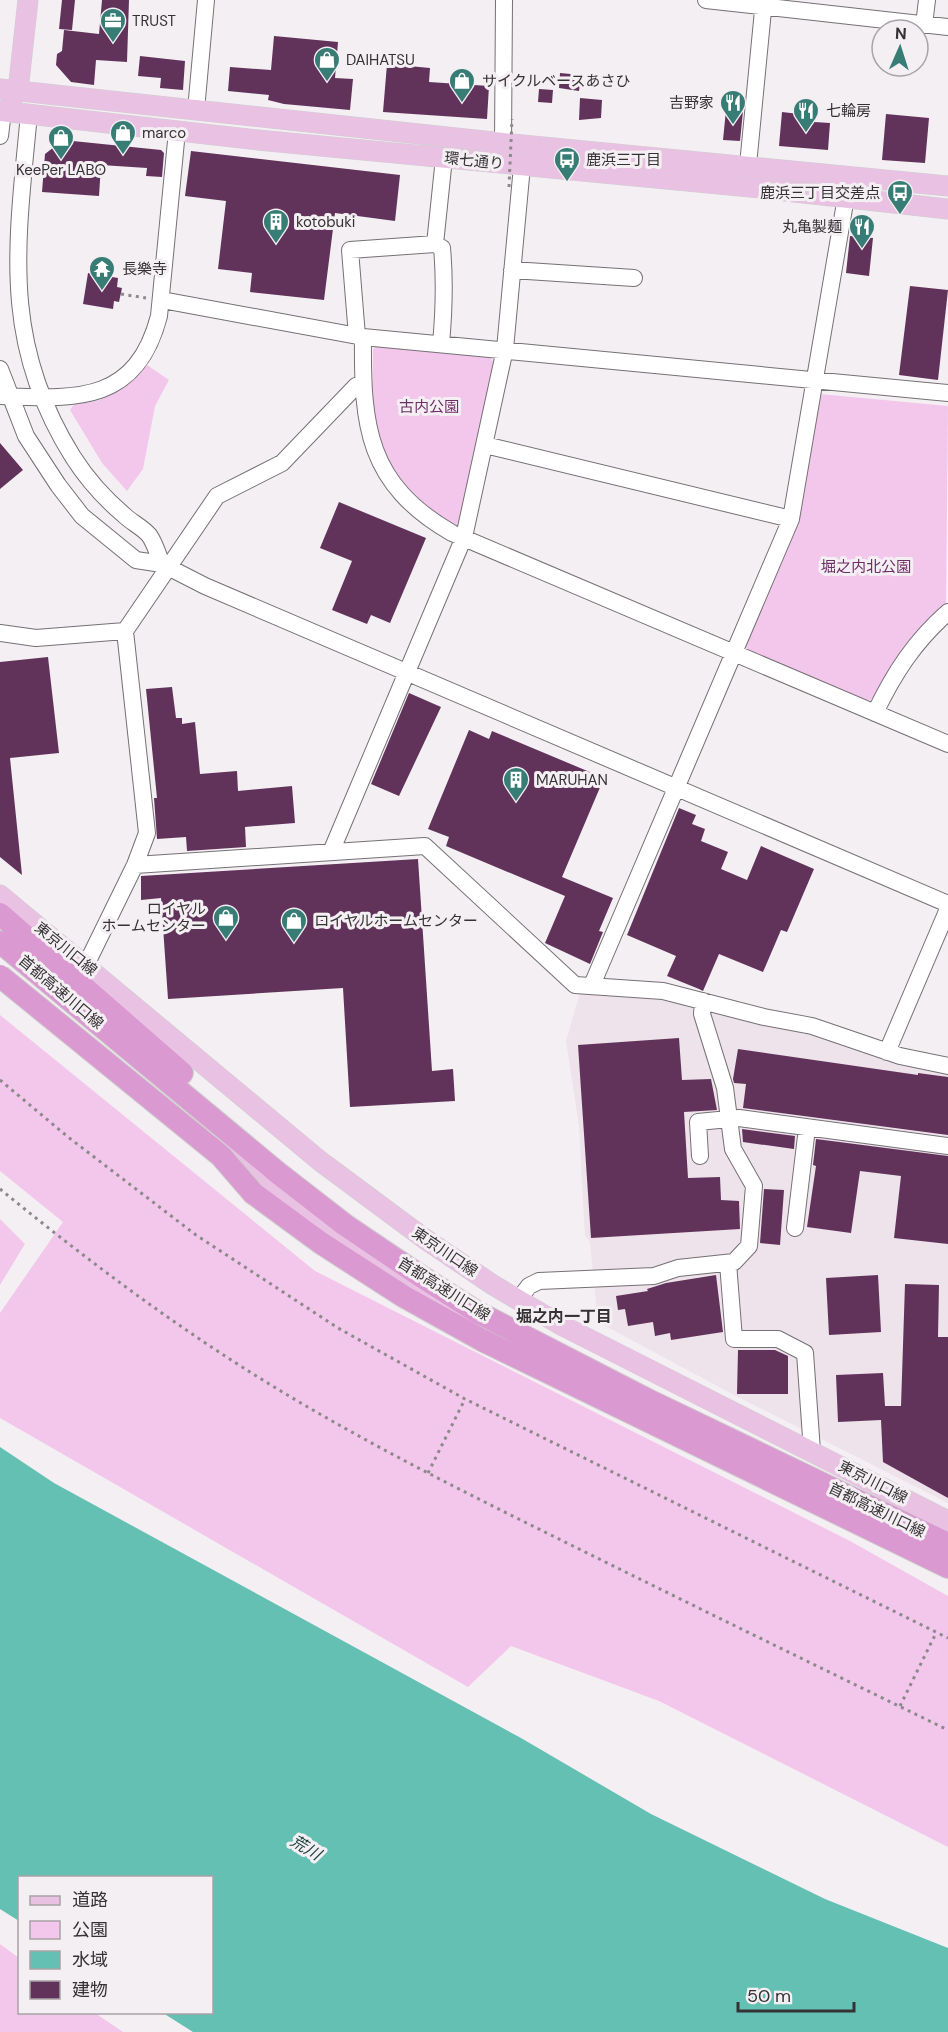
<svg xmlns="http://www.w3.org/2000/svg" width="948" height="2032" viewBox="0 0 948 2032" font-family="'DM Sans','Noto Sans JP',sans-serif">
<rect width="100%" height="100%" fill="#f4eff3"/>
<path fill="#eee2eb" d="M580 993 664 998 818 1037 948 1073V1503L736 1396 598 1322 590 1242 585 1236 579 1126 566 1041Z"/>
<path fill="#f3c7eb" d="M377 346 489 357 495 363 462 523 455 526C416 505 379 466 374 419 372 396 373 372 373 349Z
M147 365 169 380 155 406 143 469 127 491 102 463 70 410 75 403C105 405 128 386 147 365Z
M820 394 948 406 946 603 908 641 876 697 867 702 747 650 746 645Z
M0 1015 315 1271 850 1541 948 1596V1847L659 1701 511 1646 468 1687 0 1418V1313L63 1222 0 1171Z
M0 1219 25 1244 0 1285Z
M0 1944 19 1958 20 2012 95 2013 123 2032H0Z"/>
<path fill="#65c0b4" d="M0 1447 54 1483 521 1738 651 1814 825 1899 948 1948V2032H193L163 2013 212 2012V1878H20L19 1921 0 1909Z"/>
<path fill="#61335b" d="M62 0H75L72 30 59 29Z
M102 0H129L127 62 96 60 94 85 71 82 56 65 57 54 62 51 64 30 99 34Z
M274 36 338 42 335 78 353 79 350 110 284 104 268 100 269 95 228 91 230 67 271 70Z
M140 56 185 61 183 90 160 88 161 78 138 76Z
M387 64 430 68 429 82 489 86 487 119 383 112Z
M560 73 581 75 579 91 559 88Z
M539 89 553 90 552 103 538 102Z
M580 98 602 100 601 118 579 120Z
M726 110 743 111 740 141 723 140Z
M782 112 799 114V121L830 123 828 150 779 146Z
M886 114 929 118 925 163 882 160Z
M63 140 161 150 164 153 162 177 146 176 147 168 101 165 99 196 42 192 45 154Z
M191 151 400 175 395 221 335 213 324 300 250 292 252 273 218 269 226 201 185 196Z
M850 236 873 238 869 276 846 273Z
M88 273 118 278 117 287 122 288 119 302 114 301 113 309 83 304Z
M910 286 948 290 938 380 899 375Z
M0 443 23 470 0 489Z
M339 502 426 538 390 623 371 615 367 624 332 610 352 561 320 548Z
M48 657 59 753 10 758 22 875 0 857V662Z
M172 687 176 718H182V724L195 722 200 774 237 771 238 791 292 786 295 823 245 827 246 847 187 851 186 837 157 839 154 798H157L146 689Z
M409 693 441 707 399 796 371 784Z
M469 730 489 739 492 731 604 778 562 877 613 898 599 931 603 932 590 964 545 943 565 896 446 846 449 837 428 829Z
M679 808 696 815 692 824 705 829 701 841 728 852 721 869 747 880 761 846 814 869 787 932 781 930 763 972 719 954 703 991 699 989 667 976 676 956 627 935Z
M418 859 432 1071 453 1069 455 1101 350 1107 343 988 168 999 161 898 141 900V876Z
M679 1038 682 1080 711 1079 717 1110 684 1112 688 1178 720 1177 721 1200 739 1201 740 1229 591 1238 578 1045Z
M738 1049 918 1075V1073L948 1077V1135L743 1108 746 1084 734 1083 733 1079Z
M742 1129 795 1136 794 1149 743 1142Z
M816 1139 948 1156V1244L894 1238 901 1176 860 1171 851 1233 807 1227 816 1166 813 1165Z
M764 1189 784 1190 780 1245 760 1243Z
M716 1275 723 1332 671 1340 670 1333 655 1336 653 1322 628 1326 625 1309 618 1310 616 1296 648 1291 647 1289 666 1283Z
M878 1275 881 1332 829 1335 826 1278Z
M905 1284 939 1285 938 1337H948V1498L883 1462 881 1420 838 1422 836 1375 883 1373 885 1406H901Z
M738 1350H775L788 1356V1394H737Z"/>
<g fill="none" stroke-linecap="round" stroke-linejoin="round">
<defs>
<path id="minor" d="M706 0 948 27
M924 25 927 0
M196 110 206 0
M29 114C17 243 0 341 73 457 87 479 104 498 124 515 131 522 142 527 149 535 155 543 158 555 162 564
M0 136 3 111
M503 143 504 0
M748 165 764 0
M435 244 442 248C445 280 444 311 441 344
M512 270 634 278
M162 300 363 337 948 393
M357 336 350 250 435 244 444 158
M363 337C362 426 367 484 452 533L948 744
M0 369 26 436 58 485 82 516 136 560 162 564 205 586 948 904
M1 396C76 399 136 404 159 316L177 131
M485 445 791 519
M0 633 36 638 125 631 217 496 282 463 356 386 362 385
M875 713C894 673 915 641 948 612
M331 852 464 537 505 349 522 166
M135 865 425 846 575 985 663 991 764 1017 812 1026 900 1056 948 1066
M86 965 135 865 147 833 125 631
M592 985 791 519 846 197
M887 1052 948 909
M700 1156 698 1122 739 1118 948 1146
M795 1228 807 1128
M728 1263 734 1339H778L805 1353 812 1451
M518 1300 529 1286 539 1281 654 1276 678 1268 734 1262 749 1246 754 1186 733 1149 725 1088 702 1014 703 1001"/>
<path id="major" d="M0 89 503 143 948 186
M11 100 18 91 28 0
M0 111 258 140 750 187 948 209
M0 895 320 1161 425 1239 493 1285 561 1325 948 1521
M221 1146 336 1236 468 1317"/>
<path id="highway" d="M0 914 182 1073
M0 942 278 1173 345 1225 419 1275 477 1312 648 1400 948 1544
M253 1193 321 1243 403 1296 482 1340 948 1567"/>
</defs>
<use href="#minor" stroke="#757074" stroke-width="18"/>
<use href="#major" stroke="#cfcece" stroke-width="21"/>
<use href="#highway" stroke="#cfcece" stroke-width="24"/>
<path stroke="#8c898b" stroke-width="3" stroke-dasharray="3 4.5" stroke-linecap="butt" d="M121 294 146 298
M0 1080 68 1137 196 1235 338 1328 465 1399 948 1638
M0 1189C82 1256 168 1321 258 1377 359 1440 466 1493 573 1546 698 1608 823 1669 948 1730
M428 1473 465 1399
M900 1706 936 1633"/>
<use href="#minor" stroke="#fff" stroke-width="16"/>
<use href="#major" stroke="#e9c2e3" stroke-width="20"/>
<use href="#highway" stroke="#da9ad1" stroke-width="22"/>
<defs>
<path id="highway-bridge" d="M0 976 221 1156 253 1193"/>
</defs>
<use href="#highway-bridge" stroke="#cfcece" stroke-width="24" stroke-linecap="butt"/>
<path stroke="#8c898b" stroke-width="3" stroke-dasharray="3 4.5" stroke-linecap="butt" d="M509 187 512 119"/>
<use href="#highway-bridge" stroke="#da9ad1" stroke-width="22"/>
</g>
<defs>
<symbol id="office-pin" viewBox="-11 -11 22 30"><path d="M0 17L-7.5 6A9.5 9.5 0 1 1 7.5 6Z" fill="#377d75" stroke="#f4eff3"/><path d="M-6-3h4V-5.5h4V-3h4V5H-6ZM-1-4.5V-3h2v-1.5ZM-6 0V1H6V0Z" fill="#fff"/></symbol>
<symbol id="shop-pin" viewBox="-11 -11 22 30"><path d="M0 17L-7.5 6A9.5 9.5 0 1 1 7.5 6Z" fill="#377d75" stroke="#f4eff3"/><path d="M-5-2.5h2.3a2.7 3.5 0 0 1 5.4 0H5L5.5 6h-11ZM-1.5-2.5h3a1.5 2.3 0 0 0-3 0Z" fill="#fff"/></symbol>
<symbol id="restaurant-pin" viewBox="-11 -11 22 30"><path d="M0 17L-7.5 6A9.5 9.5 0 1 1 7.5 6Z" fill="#377d75" stroke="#f4eff3"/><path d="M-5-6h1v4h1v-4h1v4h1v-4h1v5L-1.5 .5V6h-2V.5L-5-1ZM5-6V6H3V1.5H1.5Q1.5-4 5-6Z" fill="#fff"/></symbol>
<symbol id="bus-pin" viewBox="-11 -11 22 30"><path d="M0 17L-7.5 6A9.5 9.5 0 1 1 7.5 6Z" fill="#377d75" stroke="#f4eff3"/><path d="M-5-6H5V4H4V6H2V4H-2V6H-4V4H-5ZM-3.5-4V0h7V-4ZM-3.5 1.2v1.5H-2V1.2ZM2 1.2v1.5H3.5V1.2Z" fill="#fff"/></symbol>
<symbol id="building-pin" viewBox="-11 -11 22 30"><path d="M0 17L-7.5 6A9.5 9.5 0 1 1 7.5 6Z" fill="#377d75" stroke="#f4eff3"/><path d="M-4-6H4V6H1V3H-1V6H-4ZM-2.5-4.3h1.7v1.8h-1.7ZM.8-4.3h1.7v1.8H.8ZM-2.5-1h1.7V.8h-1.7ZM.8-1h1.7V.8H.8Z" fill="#fff"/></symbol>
<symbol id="temple-pin" viewBox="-11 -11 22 30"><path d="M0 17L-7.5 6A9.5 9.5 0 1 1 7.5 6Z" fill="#377d75" stroke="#f4eff3"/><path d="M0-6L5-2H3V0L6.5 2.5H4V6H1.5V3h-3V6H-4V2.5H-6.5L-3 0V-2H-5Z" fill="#fff"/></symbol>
</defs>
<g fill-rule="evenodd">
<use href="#office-pin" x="98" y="6" width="30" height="40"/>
<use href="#shop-pin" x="312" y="45" width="30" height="40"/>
<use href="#shop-pin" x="447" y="66" width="30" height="40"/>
<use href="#restaurant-pin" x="718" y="88" width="30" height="40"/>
<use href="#restaurant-pin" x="791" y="96" width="30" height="40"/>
<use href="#shop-pin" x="108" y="118" width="30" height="40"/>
<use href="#shop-pin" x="46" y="123" width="30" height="40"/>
<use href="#bus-pin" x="552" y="145" width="30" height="40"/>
<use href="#bus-pin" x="885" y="178" width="30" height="40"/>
<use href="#building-pin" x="261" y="207" width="30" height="40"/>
<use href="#restaurant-pin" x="847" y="212" width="30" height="40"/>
<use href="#temple-pin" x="87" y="254" width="30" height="40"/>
<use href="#building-pin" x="501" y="765" width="30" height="40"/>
<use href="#shop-pin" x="211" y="903" width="30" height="40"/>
<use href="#shop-pin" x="279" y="906" width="30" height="40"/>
</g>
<g text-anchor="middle" stroke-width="6" stroke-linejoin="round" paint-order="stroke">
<g font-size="15" fill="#353234" stroke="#f4eff3" text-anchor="start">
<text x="132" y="26">TRUST</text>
<text x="346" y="65">DAIHATSU</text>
<text x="482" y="86">サイクルベースあさひ</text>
<text x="714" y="108" text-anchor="end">吉野家</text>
<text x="826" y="116">七輪房</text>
<text x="142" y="138">marco</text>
<text x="586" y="165">鹿浜三丁目</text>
<text x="61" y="175" text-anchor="middle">KeePer LABO</text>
<text x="880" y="198" text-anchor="end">鹿浜三丁目交差点</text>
<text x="296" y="227">kotobuki</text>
<text x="842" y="232" text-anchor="end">丸亀製麺</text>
<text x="122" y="274">長樂寺</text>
<text x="536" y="785">MARUHAN</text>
<text x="206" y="914" text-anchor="end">ロイヤル<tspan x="206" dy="17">ホームセンター</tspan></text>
<text x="314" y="926">ロイヤルホームセンター</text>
</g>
<g font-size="15" fill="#353234" stroke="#f4eff3">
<text transform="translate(474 161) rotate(6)" y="5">環七通り</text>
<text transform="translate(66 949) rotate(39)" y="5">東京川口線</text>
<text transform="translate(61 992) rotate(40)" y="5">首都高速川口線</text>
<text transform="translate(445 1252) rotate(34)" y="5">東京川口線</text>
<text transform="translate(444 1289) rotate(32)" y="5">首都高速川口線</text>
<text transform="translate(873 1482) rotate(27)" y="5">東京川口線</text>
<text transform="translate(877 1510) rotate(26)" y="5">首都高速川口線</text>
</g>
<g font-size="15" fill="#6d2d66" stroke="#f4eff3">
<text x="429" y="412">古内公園</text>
<text x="866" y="572">堀之内北公園</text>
</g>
<g font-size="16" font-weight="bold" fill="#353234" stroke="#f4eff3">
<text x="564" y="1322">堀之内一丁目</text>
</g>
<g font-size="16" font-style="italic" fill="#143e3a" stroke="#f4eff3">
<text transform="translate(306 1847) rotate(31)" y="6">荒川</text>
</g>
</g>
<rect x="18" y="1876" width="195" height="138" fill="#f4eff3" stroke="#a8a3a7" stroke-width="1.5"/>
<rect x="30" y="1896" width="30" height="9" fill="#e9c2e3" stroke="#a8a3a7" stroke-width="1.5"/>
<text x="72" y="1906" font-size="18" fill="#353234">道路</text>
<rect x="30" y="1921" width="30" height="18" fill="#f3c7eb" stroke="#a8a3a7" stroke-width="1.5"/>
<text x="72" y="1936" font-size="18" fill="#353234">公園</text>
<rect x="30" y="1951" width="30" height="18" fill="#65c0b4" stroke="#a8a3a7" stroke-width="1.5"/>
<text x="72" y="1966" font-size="18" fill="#353234">水域</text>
<rect x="30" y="1981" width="30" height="18" fill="#61335b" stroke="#a8a3a7" stroke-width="1.5"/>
<text x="72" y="1996" font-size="18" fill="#353234">建物</text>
<g transform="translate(900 48) rotate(3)"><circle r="28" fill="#f4eff3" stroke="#a8a3a7" stroke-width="1.5"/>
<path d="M0-4.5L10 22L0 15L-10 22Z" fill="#377d75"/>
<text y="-9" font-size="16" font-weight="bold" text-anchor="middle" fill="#353234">N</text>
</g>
<path d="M738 2002v9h116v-9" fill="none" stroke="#353234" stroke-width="3"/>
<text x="747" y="2002" font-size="18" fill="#353234" stroke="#f4eff3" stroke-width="4.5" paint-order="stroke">50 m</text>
</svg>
